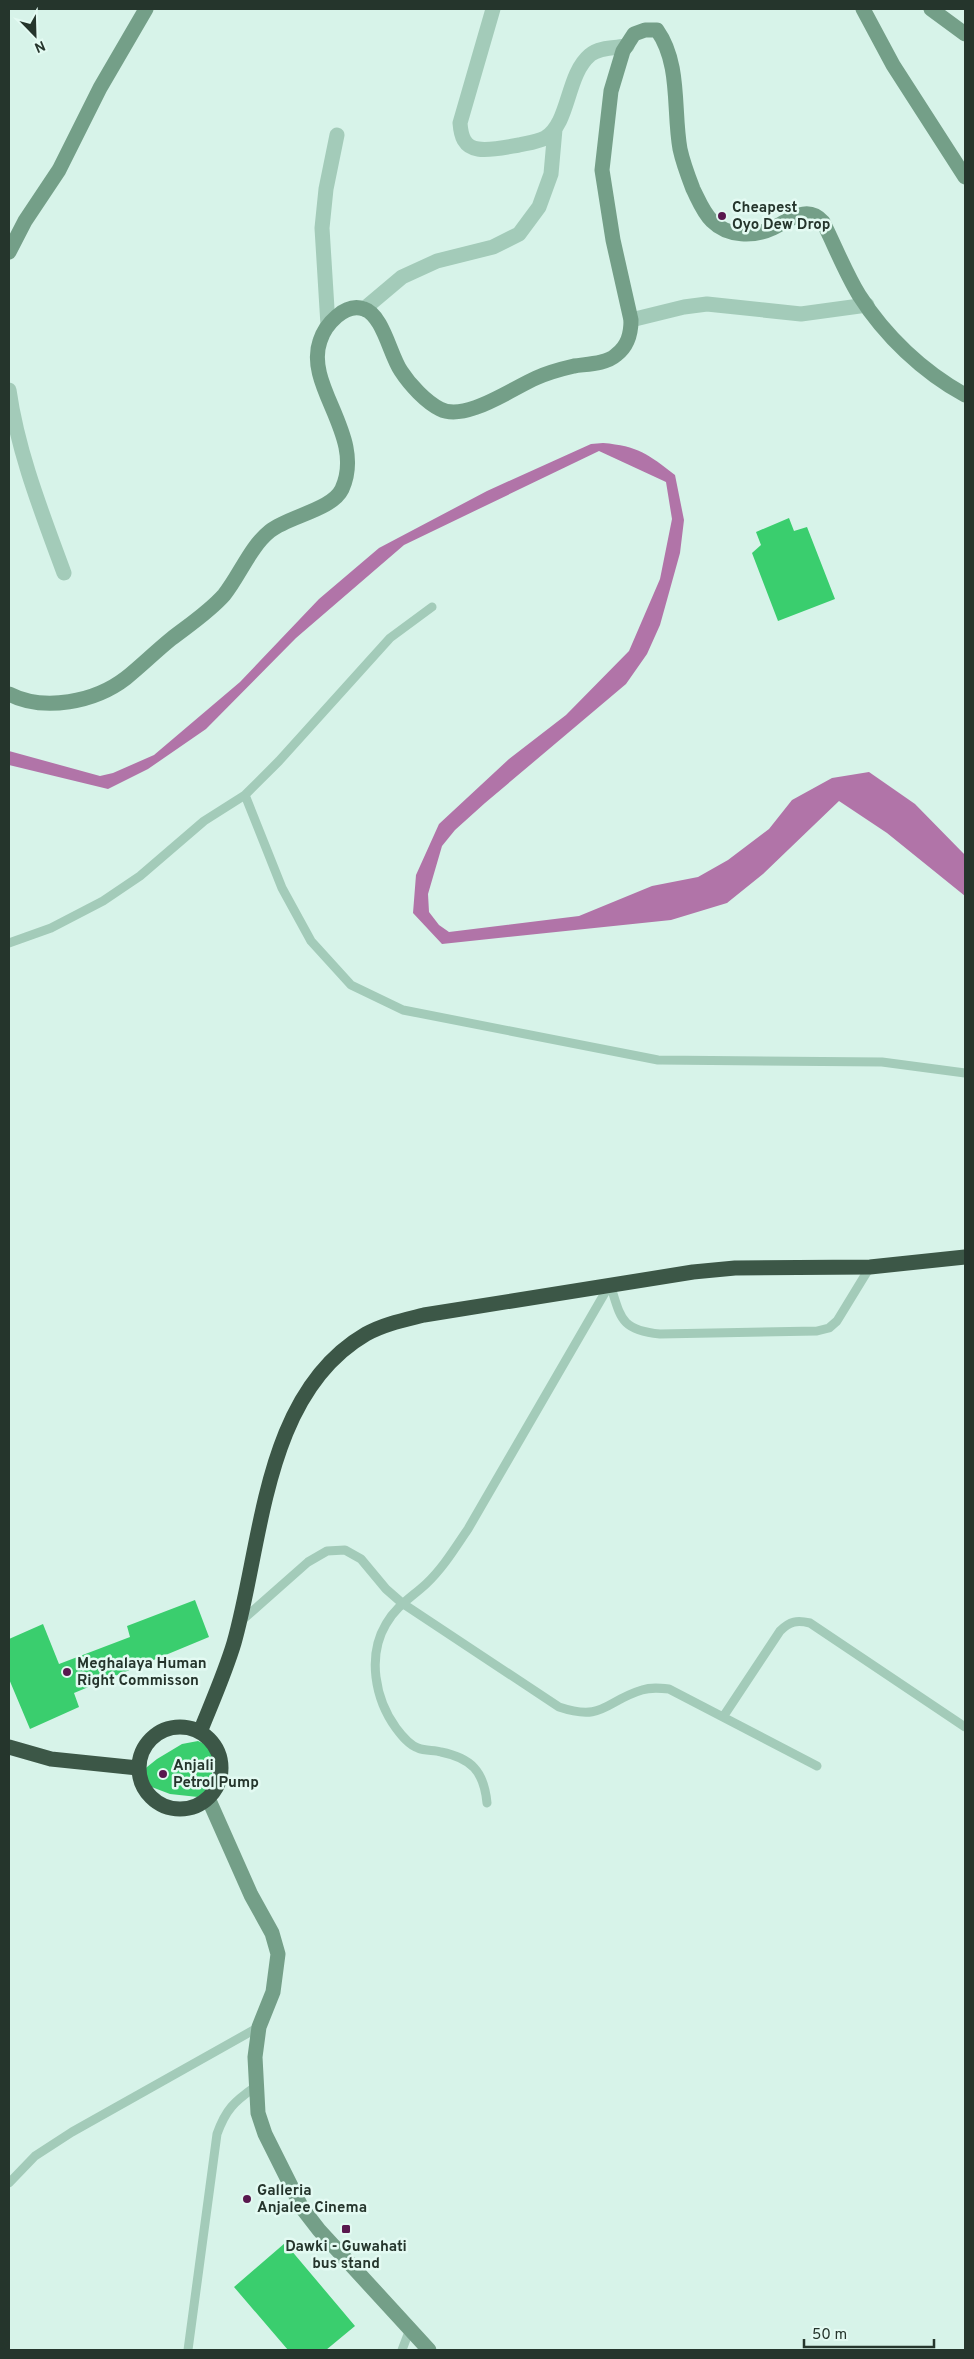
<svg xmlns="http://www.w3.org/2000/svg" width="974" height="2359" viewBox="0 0 974 2359" font-family="Overpass,sans-serif">
<rect width="100%" height="100%" fill="#d7f3e9"/>
<path fill="#b174a8" d="M603 443C638 446 648 454 675 475L684 520 680 553 660 625 647 654 626 684 485 803 455 830 442 846 428 894 429 912 439 925 449 932 579 916 652 886 698 877 728 860 769 829 792 800 832 778 869 772 915 804 965 855V896L887 833 839 801 763 874 727 903 671 920 442 944 413 913 416 875 439 824 509 759 566 715 629 651 660 579 672 519 666 482 599 451 404 545 296 638 206 729 148 769 108 789 9 765V751L100 776 113 773 154 755 240 682 319 599 379 548 487 491 591 444Z"/>
<path fill="#3ace6e" d="M789 518 794 531 807 527 835 599 778 621 752 553 761 545 756 532Z
M195 1600 209 1637 74 1693 79 1707 30 1729 9 1679V1639L43 1624 59 1664 130 1637 127 1626Z
M198 1741 209 1746 214 1762 209 1792 198 1797 170 1794 149 1786 142 1780V1771L157 1759 182 1744Z
M285 2243 355 2326 326 2350H288L234 2287Z"/>
<g fill="none" stroke-linecap="round" stroke-linejoin="round">
<path stroke="#a3cbb9" stroke-width="9" d="M245 795 282 888 311 941 351 985 403 1010 658 1060 882 1062 965 1073
M9 943 51 928 103 901 140 876 204 821 245 795 279 761 390 638 432 607
M610 1284C621 1318 620 1330 660 1334L817 1331 829 1328 837 1321 870 1267
M240 1622 308 1562 327 1551 345 1550 361 1559 386 1589 402 1603 559 1707C604 1722 605 1701 642 1690 651 1687 660 1688 669 1689L817 1766
M723 1717 780 1631C790 1621 797 1620 810 1623L965 1727
M487 1803C484 1771 471 1758 441 1752 434 1750 425 1751 418 1748 409 1745 402 1736 396 1728 375 1699 367 1656 386 1624 396 1606 412 1597 426 1584 443 1568 455 1548 468 1529L610 1284
M9 2183 35 2156 72 2132 259 2027
M188 2350 217 2134C226 2109 234 2102 255 2087
M402 2350 410 2329"/>
<path stroke="#a3cbb9" stroke-width="15" d="M493 9 460 123C461 136 464 147 478 149 490 151 507 147 519 145 528 143 537 142 545 138 570 123 566 75 590 55 599 47 615 48 627 46
M364 309 402 277 437 261 493 247 519 234 539 207 551 174 555 129
M631 320 684 307 707 304 801 314 867 305
M328 325 322 228 326 189 337 135
M9 390C18 453 42 513 64 573"/>
<path stroke="#749f88" stroke-width="15" d="M863 9 893 65 965 177
M931 9 965 34
M9 252 25 221 59 170 100 88 146 9
M9 694C44 712 95 702 126 678 141 666 155 652 171 639 189 625 209 612 224 595 240 575 250 547 270 531 289 516 332 510 342 489 366 436 304 386 320 341 325 325 345 302 364 309 383 315 390 355 401 371 410 385 426 402 440 409 465 422 511 389 536 378 547 373 561 369 574 366 587 364 606 364 616 355 628 346 631 334 631 320L613 240 602 170 611 91 623 51 634 34 645 30H657C681 64 673 110 680 149 683 163 688 176 693 189 699 201 703 212 712 221 728 237 754 237 773 228 790 220 807 204 823 222 835 246 845 272 859 295 885 336 923 372 965 395
M208 1798 251 1895 272 1933 278 1954 273 1992 259 2027 255 2057 258 2113 265 2134 302 2208 319 2230 429 2350"/>
<path stroke="#3c5747" stroke-width="15" d="M139 1768a41 41 0 1 1 82 0a41 41 0 1 1-82 0Z
M200 1732C212 1702 225 1673 234 1643 263 1541 263 1394 366 1334 384 1324 404 1320 424 1315L693 1272 735 1268 870 1267 965 1257
M9 1747 51 1759 138 1768"/>
</g>
<g fill="#59184e" stroke="#e3faf2" stroke-width="2">
<circle cx="722" cy="216" r="5"/>
<circle cx="67" cy="1672" r="5"/>
<circle cx="163" cy="1774" r="5"/>
<circle cx="247" cy="2199" r="5"/>
<rect x="341" y="2224" width="10" height="10" rx="2.5"/>
</g>
<g text-anchor="middle" stroke-width="5" stroke-linejoin="round" paint-order="stroke">
<g font-size="15" font-weight="bold" fill="#25352c" stroke="#e3faf2" text-anchor="start">
<text x="732" y="212">Cheapest<tspan x="732" dy="17">Oyo Dew Drop</tspan></text>
<text x="77" y="1668">Meghalaya Human<tspan x="77" dy="17">Right Commisson</tspan></text>
<text x="173" y="1770">Anjali<tspan x="173" dy="17">Petrol Pump</tspan></text>
<text x="257" y="2195">Galleria<tspan x="257" dy="17">Anjalee Cinema</tspan></text>
<text x="346" y="2251" text-anchor="middle">Dawki - Guwahati<tspan x="346" dy="17">bus stand</tspan></text>
</g>
</g>
<rect width="974" height="2359" fill="none" stroke="#25352c" stroke-width="20"/>
<g transform="translate(35 35) rotate(157)" stroke="#e3faf2" stroke-width="4" paint-order="stroke">
<path d="M0-4L9 19L0 12L-9 19Z" fill="#25352c"/>
<text y="-8" font-size="14" font-weight="bold" text-anchor="middle" fill="#25352c">N</text>
</g>
<path d="M804 2339v8h130v-8" fill="none" stroke="#25352c" stroke-width="2.5"/>
<text x="812" y="2339" font-size="15" fill="#25352c" stroke="#e3faf2" stroke-width="4" paint-order="stroke">50 m</text>
</svg>
